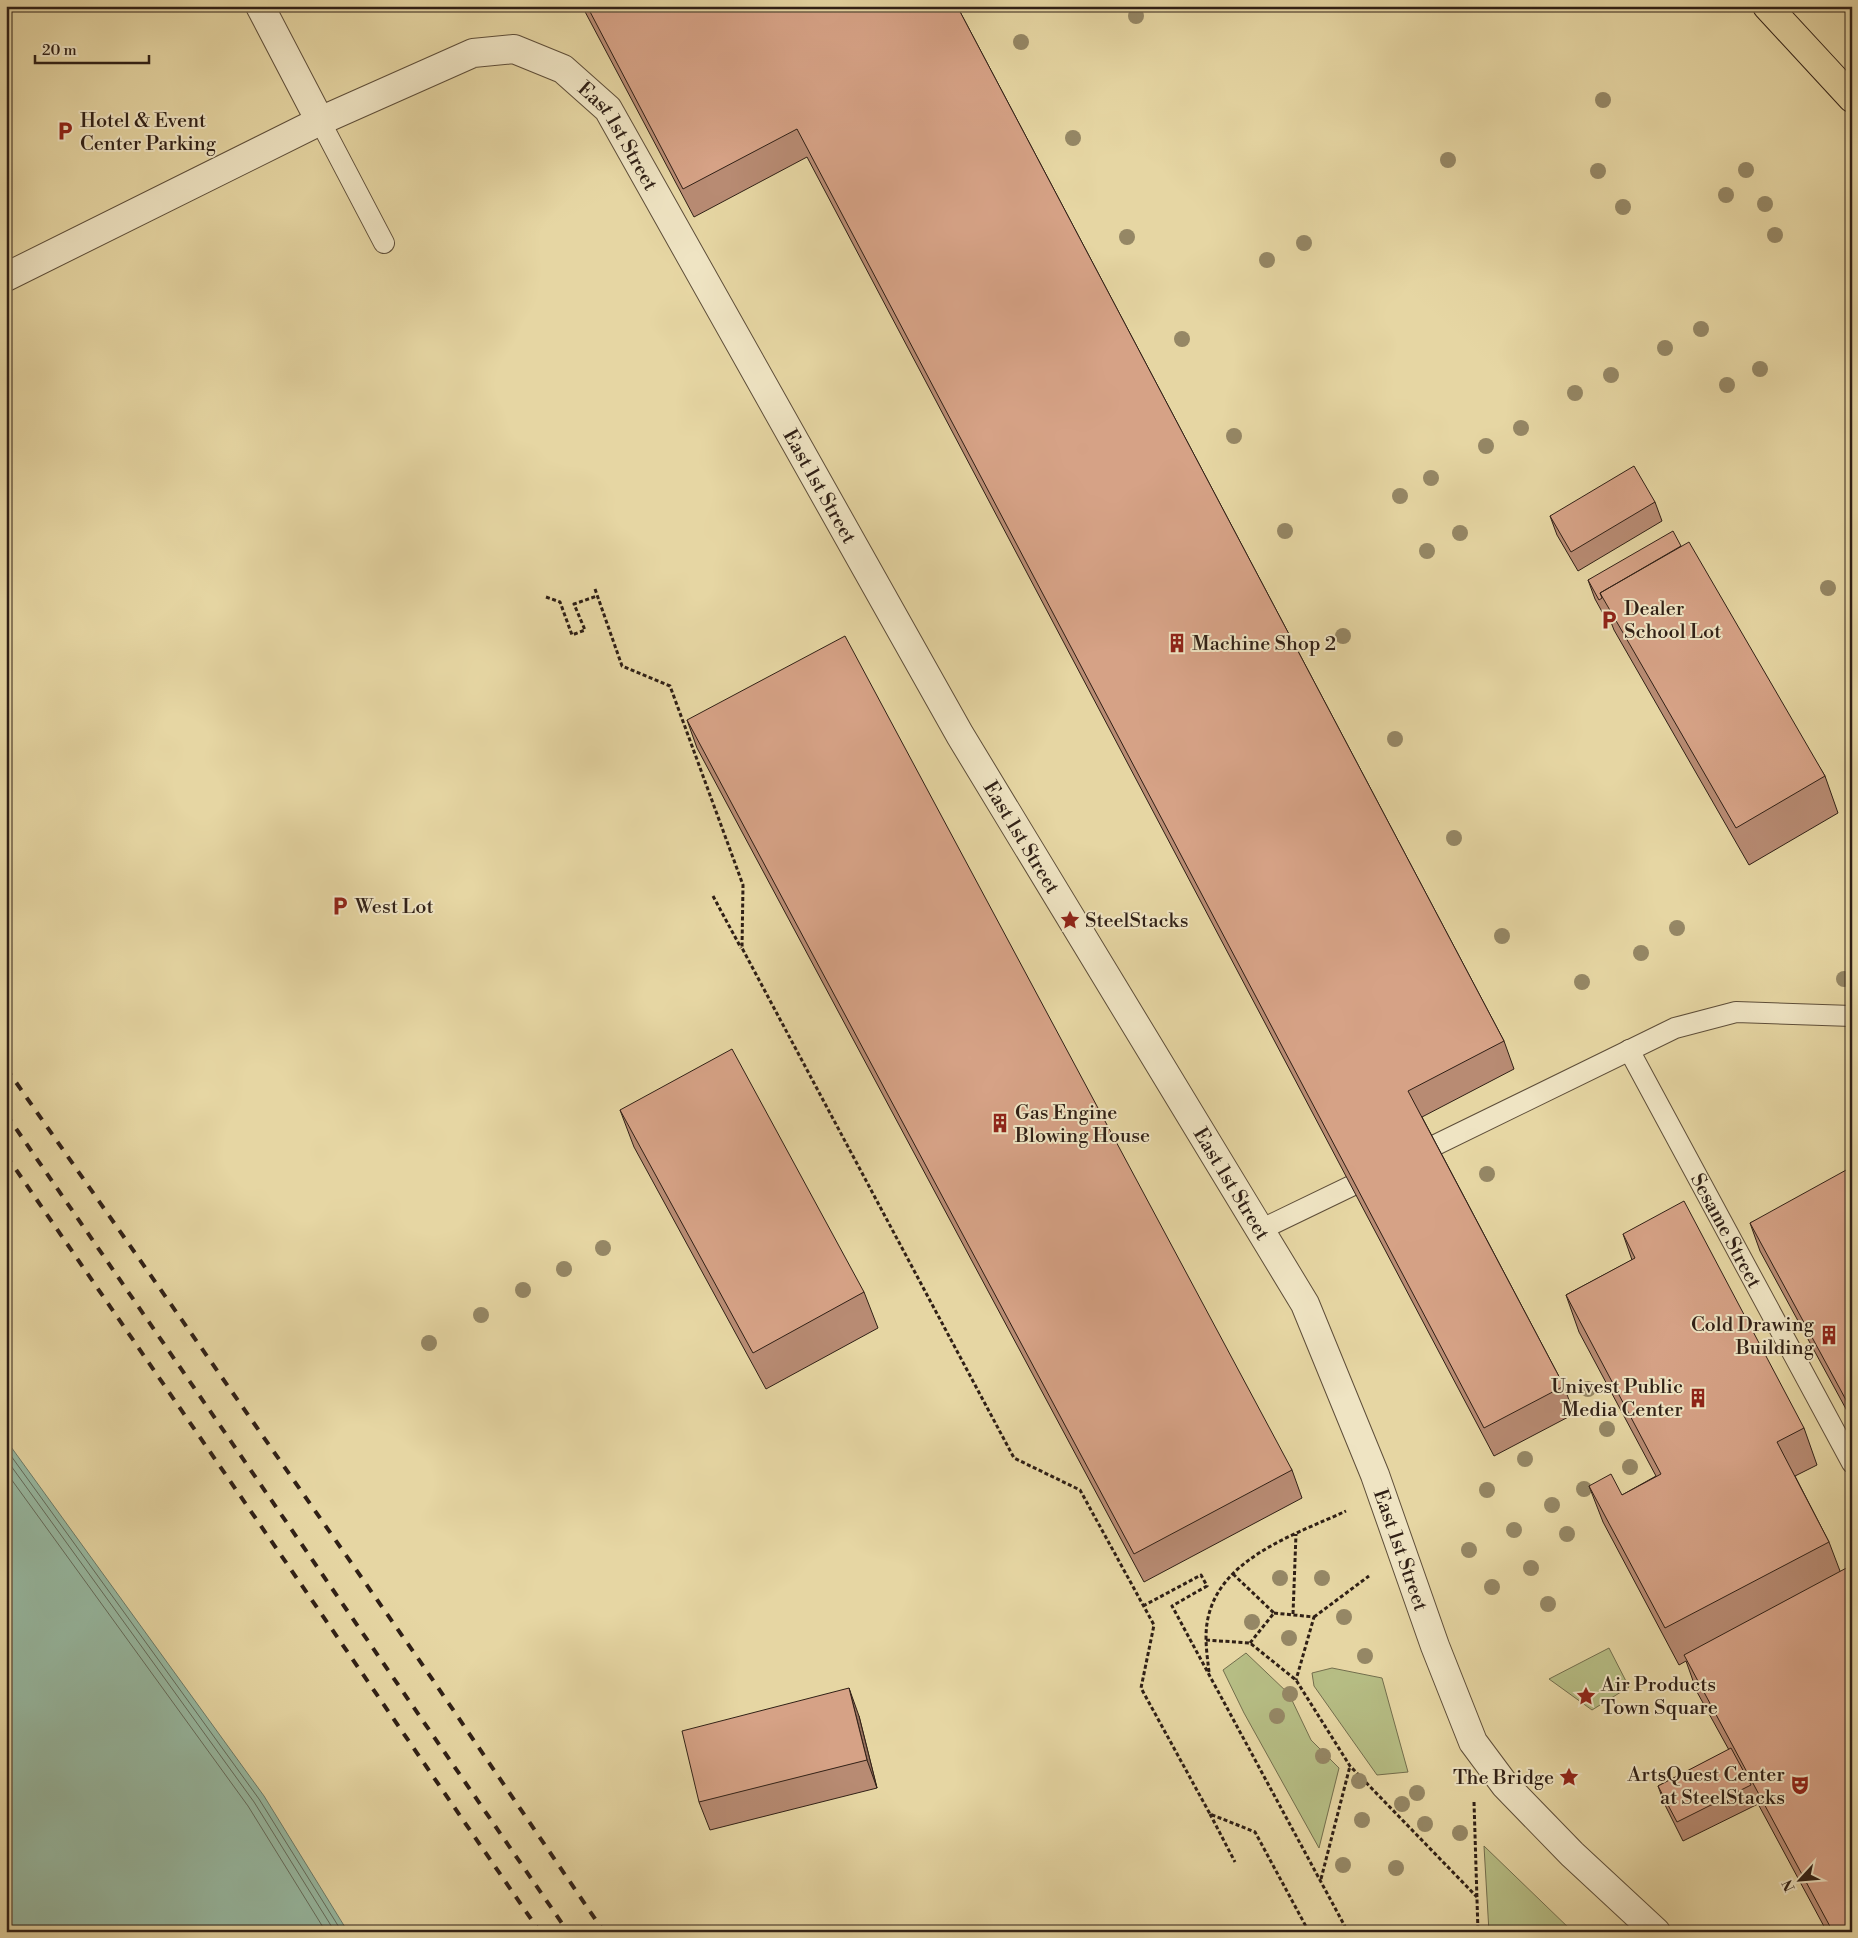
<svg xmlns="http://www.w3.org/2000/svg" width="1858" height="1938" viewBox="0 0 1858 1938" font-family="'Libre Bodoni',serif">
<rect width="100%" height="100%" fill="#e6d6a3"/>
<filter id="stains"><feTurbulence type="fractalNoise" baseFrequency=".004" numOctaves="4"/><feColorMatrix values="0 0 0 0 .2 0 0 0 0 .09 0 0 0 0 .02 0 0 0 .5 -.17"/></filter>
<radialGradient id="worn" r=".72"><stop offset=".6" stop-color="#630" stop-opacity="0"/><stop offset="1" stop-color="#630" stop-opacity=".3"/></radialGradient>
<path fill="#b6bd84" stroke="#736e4d" d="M1609 1648 1629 1687 1592 1710 1549 1679Z
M1246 1653 1289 1694 1311 1740 1339 1768 1319 1848 1244 1713 1223 1670Z
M1332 1668 1382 1678 1408 1772 1377 1775 1314 1686 1312 1673Z
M1484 1846 1573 1932H1489Z"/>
<path fill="#97b9a2" stroke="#6e7c6a" d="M6 1440 264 1796 348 1932H6Z"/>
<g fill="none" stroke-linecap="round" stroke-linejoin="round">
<path stroke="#646c5c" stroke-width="1" d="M6 1449 259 1799 342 1932
M6 1459 254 1802 335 1932
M6 1472 248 1806 326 1932"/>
<defs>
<g id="lane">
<path d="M320 121 384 243"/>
<path id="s1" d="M1629 1050 1852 1463"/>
<path d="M1413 1156 1675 1028 1736 1012 1852 1016"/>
<path d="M1260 1230 1376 1174"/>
</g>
<g id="street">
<path d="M260 6 320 121"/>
<path id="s2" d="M6 277 320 121 473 53 514 49 563 69 608 109 960 735 1305 1304 1375 1475 1435 1646 1473 1742 1505 1785 1572 1854 1656 1932"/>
</g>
<path id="highway" d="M1767 6 1852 98"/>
</defs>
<use href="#lane" stroke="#5e4e39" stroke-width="22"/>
<use href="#street" stroke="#5e4e39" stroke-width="30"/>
<use href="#highway" stroke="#302016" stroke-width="30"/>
<path stroke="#302016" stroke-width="3" stroke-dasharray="4 2.5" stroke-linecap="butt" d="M595 589 622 666 670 686 743 885 742 948 1014 1458 1080 1490 1154 1625 1141 1688 1210 1814 1255 1832 1309 1932
M546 597 560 602 572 635 585 630 574 604 597 596
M713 896 741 948
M1233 1574 1274 1613 1250 1643
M1143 1606 1201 1575 1207 1586 1172 1606 1348 1932
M1274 1613 1314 1617 1296 1680
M1293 1614 1296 1534
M1314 1617 1369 1576
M1206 1640 1250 1643 1296 1680 1350 1766 1477 1897
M1209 1672C1207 1654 1204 1636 1208 1618 1221 1557 1297 1534 1346 1511
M1474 1802 1478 1932
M1210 1814 1235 1862
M1321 1879 1350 1766"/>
<use href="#lane" stroke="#efe4c3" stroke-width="20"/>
<use href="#street" stroke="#efe4c3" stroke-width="28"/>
<use href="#highway" stroke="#e6d6a3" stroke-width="28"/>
<path stroke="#302016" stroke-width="4" stroke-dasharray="9 9" stroke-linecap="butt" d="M6 1068 424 1667 604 1932
M6 1114 568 1932
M6 1155 540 1932"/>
</g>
<g fill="#958765">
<circle cx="1136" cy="16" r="8"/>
<circle cx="1021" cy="42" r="8"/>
<circle cx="1603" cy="100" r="8"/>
<circle cx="1073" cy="138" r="8"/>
<circle cx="1448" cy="160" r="8"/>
<circle cx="1746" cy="170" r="8"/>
<circle cx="1598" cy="171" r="8"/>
<circle cx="1726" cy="195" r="8"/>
<circle cx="1765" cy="204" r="8"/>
<circle cx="1623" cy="207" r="8"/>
<circle cx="1775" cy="235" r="8"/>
<circle cx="1127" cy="237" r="8"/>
<circle cx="1304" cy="243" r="8"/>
<circle cx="1267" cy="260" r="8"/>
<circle cx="1701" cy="329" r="8"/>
<circle cx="1182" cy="339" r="8"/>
<circle cx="1665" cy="348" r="8"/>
<circle cx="1760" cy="369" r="8"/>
<circle cx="1611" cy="375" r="8"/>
<circle cx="1727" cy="385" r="8"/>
<circle cx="1575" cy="393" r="8"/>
<circle cx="1521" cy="428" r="8"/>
<circle cx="1234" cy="436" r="8"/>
<circle cx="1486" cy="446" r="8"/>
<circle cx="1431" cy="478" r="8"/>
<circle cx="1400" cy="496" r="8"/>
<circle cx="1285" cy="531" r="8"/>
<circle cx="1460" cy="533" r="8"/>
<circle cx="1427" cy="551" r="8"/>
<circle cx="1828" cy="588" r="8"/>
<circle cx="1343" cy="636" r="8"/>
<circle cx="1395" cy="739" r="8"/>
<circle cx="1454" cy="838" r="8"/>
<circle cx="1677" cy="928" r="8"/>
<circle cx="1502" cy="936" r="8"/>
<circle cx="1641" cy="953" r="8"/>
<circle cx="1844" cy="979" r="8"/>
<circle cx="1582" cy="982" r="8"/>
<circle cx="1487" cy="1174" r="8"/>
<circle cx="603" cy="1248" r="8"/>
<circle cx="564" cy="1269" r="8"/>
<circle cx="523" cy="1290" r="8"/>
<circle cx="481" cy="1315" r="8"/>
<circle cx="429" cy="1343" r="8"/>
<circle cx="1588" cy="1389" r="8"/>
<circle cx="1607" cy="1429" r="8"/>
<circle cx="1525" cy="1459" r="8"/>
<circle cx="1630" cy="1467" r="8"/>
<circle cx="1584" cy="1489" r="8"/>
<circle cx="1487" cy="1490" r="8"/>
<circle cx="1552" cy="1505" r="8"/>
<circle cx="1514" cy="1530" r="8"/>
<circle cx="1567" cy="1534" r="8"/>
<circle cx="1469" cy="1550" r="8"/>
<circle cx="1531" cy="1568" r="8"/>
<circle cx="1280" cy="1578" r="8"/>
<circle cx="1322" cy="1578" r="8"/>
<circle cx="1492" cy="1587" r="8"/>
<circle cx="1548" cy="1604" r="8"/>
<circle cx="1344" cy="1617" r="8"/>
<circle cx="1252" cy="1622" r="8"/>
<circle cx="1289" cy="1638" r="8"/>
<circle cx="1365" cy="1656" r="8"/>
<circle cx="1290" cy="1694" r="8"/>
<circle cx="1277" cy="1716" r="8"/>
<circle cx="1323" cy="1756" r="8"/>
<circle cx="1359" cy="1781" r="8"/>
<circle cx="1417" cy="1793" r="8"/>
<circle cx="1402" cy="1804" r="8"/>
<circle cx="1362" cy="1820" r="8"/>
<circle cx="1425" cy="1824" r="8"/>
<circle cx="1460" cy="1833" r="8"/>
<circle cx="1343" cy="1865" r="8"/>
<circle cx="1396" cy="1868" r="8"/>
</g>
<path fill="#b88b73" stroke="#302016" d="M582 6H957L1504 1041 1514 1069 1422 1117 1564 1386 1574 1414 1494 1456 807 157 694 217Z
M1655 502 1662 521 1578 571 1557 535 1550 516Z
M1681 546 1825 776 1838 813 1749 865 1614 630 1609 617 1606 619 1595 599 1588 580Z
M687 720 1292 1470 1302 1498 1144 1582 697 748Z
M620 1110 864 1292 878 1328 766 1389 634 1147Z
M1852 1176V1420L1760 1251 1750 1223Z
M1623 1234 1804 1428 1817 1465 1795 1476 1829 1542 1840 1571 1852 1932H1827L1757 1802 1758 1804 1683 1841 1665 1805 1658 1786 1729 1750 1697 1692 1686 1661 1679 1665 1603 1522 1589 1486 1622 1495 1656 1476 1579 1332 1566 1295 1632 1260Z
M859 1716 877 1788 710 1830 699 1802Z"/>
<path fill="#96715e" stroke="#302016" d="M849 1688 859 1716 877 1788 867 1760Z"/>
<path fill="#d6a286" stroke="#302016" d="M587 6H957L1504 1041 1408 1091 1564 1386 1484 1428 797 129 683 189Z
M1634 466 1655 502 1571 552 1550 516Z
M1673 531 1681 546 1600 593 1602 598 1599 600 1588 580Z
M1689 542 1825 776 1736 828 1600 593Z
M845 636 1292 1470 1134 1554 687 720Z
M732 1049 864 1292 753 1353 620 1110Z
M1848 1169 1852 1176V1411L1750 1223Z
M1684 1201 1804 1428 1777 1442 1829 1542 1665 1628 1589 1486 1611 1474 1622 1495 1661 1474 1566 1295 1635 1258 1623 1234Z
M1852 1565V1932H1833L1684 1655Z
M849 1688 867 1760 699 1802 682 1731Z
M1731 1748 1751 1785 1677 1822 1658 1786Z"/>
<defs>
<symbol id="parking-bare" viewBox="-9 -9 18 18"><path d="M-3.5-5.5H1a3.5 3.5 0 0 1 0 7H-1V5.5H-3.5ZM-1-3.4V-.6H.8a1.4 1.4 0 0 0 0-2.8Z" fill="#8f2418" stroke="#efe4c3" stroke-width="2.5" paint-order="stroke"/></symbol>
<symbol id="building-bare" viewBox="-9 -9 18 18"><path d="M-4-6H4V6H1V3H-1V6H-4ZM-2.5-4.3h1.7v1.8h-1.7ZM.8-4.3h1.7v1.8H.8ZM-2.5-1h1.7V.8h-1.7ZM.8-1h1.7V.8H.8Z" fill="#8f2418" stroke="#efe4c3" stroke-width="2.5" paint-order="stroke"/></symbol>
<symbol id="sight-bare" viewBox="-9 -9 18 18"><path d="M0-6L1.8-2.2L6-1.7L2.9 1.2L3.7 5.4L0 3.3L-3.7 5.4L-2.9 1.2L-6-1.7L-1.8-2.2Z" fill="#8f2418" stroke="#efe4c3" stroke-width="2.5" paint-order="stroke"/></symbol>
<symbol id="theatre-bare" viewBox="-9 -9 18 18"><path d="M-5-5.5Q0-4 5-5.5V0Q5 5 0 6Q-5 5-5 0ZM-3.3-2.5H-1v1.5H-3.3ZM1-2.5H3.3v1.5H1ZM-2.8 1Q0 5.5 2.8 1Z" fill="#8f2418" stroke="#efe4c3" stroke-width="2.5" paint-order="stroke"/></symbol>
</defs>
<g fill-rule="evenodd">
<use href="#parking-bare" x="51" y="117" width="28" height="28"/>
<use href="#parking-bare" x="1595" y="606" width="28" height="28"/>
<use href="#building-bare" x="1163" y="629" width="28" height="28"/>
<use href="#parking-bare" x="326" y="892" width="28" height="28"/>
<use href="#sight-bare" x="1056" y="906" width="28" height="28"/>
<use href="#building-bare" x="986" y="1109" width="28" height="28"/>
<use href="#building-bare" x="1815" y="1321" width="28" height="28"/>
<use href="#building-bare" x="1684" y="1384" width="28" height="28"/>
<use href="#sight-bare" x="1572" y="1682" width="28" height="28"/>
<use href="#sight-bare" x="1555" y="1763" width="28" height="28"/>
<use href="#theatre-bare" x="1786" y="1771" width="28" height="28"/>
</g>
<g text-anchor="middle" stroke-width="4" stroke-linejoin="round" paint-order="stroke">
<g font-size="20" fill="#302016" stroke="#efe4c3" text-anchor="start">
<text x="80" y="127">Hotel &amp; Event<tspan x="80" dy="23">Center Parking</tspan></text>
<text x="1624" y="615">Dealer<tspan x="1624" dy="23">School Lot</tspan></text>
<text x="1192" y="650">Machine Shop 2</text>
<text x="355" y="913">West Lot</text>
<text x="1085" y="927">SteelStacks</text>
<text x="1015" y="1119">Gas Engine<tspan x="1015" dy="23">Blowing House</tspan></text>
<text x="1814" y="1331" text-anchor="end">Cold Drawing<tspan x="1814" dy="23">Building</tspan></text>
<text x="1683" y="1393" text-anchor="end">Univest Public<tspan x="1683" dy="23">Media Center</tspan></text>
<text x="1601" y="1691">Air Products<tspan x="1601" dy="23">Town Square</tspan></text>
<text x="1785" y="1781" text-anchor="end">ArtsQuest Center<tspan x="1785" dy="23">at SteelStacks</tspan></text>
<text x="1554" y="1784" text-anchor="end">The Bridge</text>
</g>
<g font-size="20" fill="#302016" stroke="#efe4c3">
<text dy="7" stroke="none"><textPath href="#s2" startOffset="700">East 1st Street</textPath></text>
<text dy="7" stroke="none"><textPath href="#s2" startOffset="1105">East 1st Street</textPath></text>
<text dy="7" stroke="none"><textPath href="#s2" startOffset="1510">East 1st Street</textPath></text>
<text dy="7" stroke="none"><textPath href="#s2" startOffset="1915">East 1st Street</textPath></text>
<text dy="7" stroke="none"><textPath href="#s1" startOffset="205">Sesame Street</textPath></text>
<text dy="7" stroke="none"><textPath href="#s2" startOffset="2320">East 1st Street</textPath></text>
</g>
</g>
<rect width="1858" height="1938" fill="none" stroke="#e6d6a3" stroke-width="25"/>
<rect x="8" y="8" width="1843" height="1923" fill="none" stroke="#302016" stroke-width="2.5"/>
<rect x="12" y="12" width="1833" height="1913" fill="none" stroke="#302016"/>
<g transform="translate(1800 1880) rotate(244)" stroke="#efe4c3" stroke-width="4" paint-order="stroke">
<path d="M0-4L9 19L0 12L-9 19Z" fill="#302016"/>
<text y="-8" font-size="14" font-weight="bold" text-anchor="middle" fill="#302016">N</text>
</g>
<path d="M35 55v8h114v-8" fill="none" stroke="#302016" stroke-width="2.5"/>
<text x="42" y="55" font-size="15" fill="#302016" stroke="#efe4c3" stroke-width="4" paint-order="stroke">20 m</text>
<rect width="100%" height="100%" filter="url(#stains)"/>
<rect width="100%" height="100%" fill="url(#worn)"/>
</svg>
